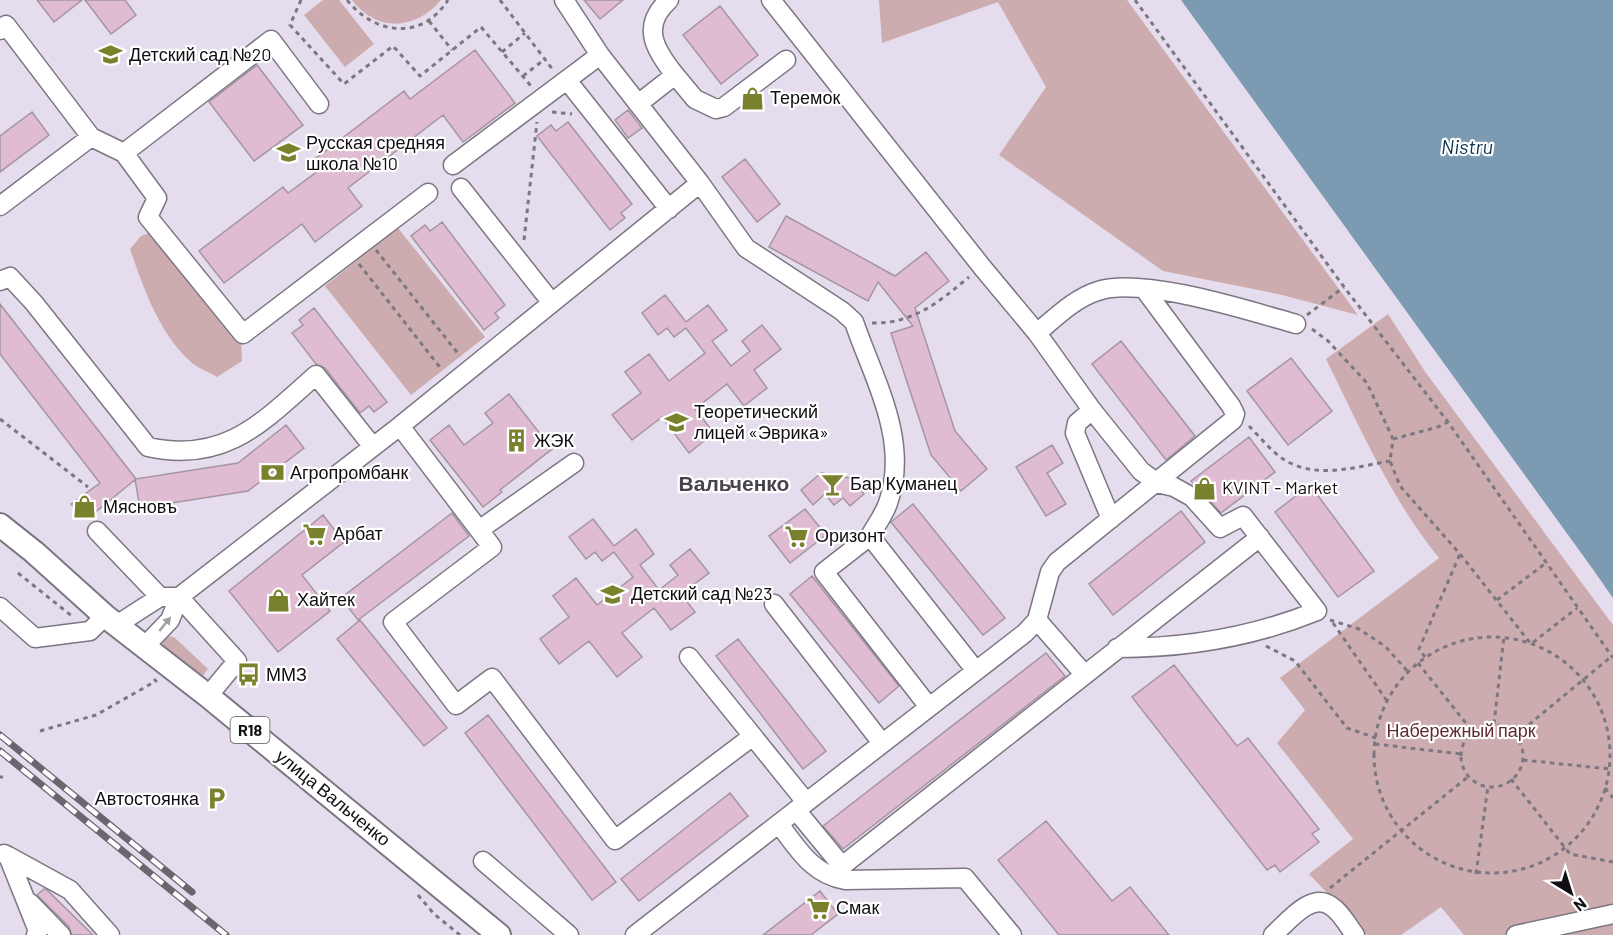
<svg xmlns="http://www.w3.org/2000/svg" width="1613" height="935" viewBox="0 0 1613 935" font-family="Barlow,sans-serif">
<rect width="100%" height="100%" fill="#e5dded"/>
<path fill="#ccacae" d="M323 0H339L374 44 345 67 304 15Z
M352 0H441C416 30 377 33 352 0Z
M879 0H1127L1358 315 1278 294 1163 271 999 155 1046 87 998 2 882 43Z
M398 228 485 337 411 395 325 286Z
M157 230 241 337 242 361 217 377C210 372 199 369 192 363 159 334 144 289 130 249L141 236Z
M1388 314 1426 373 1613 625V935H1464L1441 907 1401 935H1367L1309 874 1353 839 1277 743 1305 710 1280 678 1439 558C1391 499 1359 426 1326 359Z
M167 636 174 637 208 669 201 678 164 647 162 641Z"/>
<path fill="#7c9bb2" d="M1181 0H1613V598L1592 568Z"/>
<path fill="#dfbcd1" stroke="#a5959f" stroke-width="1.5" d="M37 0H82L54 22Z
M85 0H125L136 15 111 34Z
M584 0H623L600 19Z
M720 6 758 55 721 84 683 35Z
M475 50 515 103 463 142 443 115 348 188 362 206 315 242 302 224 224 283 199 251 283 187 288 193 322 168 315 159 404 91 410 99Z
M257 65 303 125 254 161 209 102Z
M628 110 642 128 628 138 615 120Z
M32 112 49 135 0 172V136Z
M568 122 632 204 621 213 625 218 610 230 537 136 551 125 556 131Z
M745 159 780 204 757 222 722 177Z
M786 216 895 276 926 252 949 281 915 308 955 431 987 469 961 491 931 455 891 333 913 326 878 282 868 301 769 247Z
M442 222 505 305 495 313 499 318 484 330 411 236 425 225 430 231Z
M665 295 686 322 708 305 727 330 712 341 731 366 750 351 742 341 762 325 781 349 754 370 767 388 744 406 727 384 695 409 714 433 689 453 662 417 632 440 612 415 641 393 625 372 649 354 669 381 705 353 686 328 674 337 667 328 658 335 642 313Z
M0 304 136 479 87 519 71 504 100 483 0 354Z
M314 308 387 402 374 412 369 406 360 413 325 368 316 364 292 333 303 325 299 320Z
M1121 341 1195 436 1166 460 1092 364Z
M1291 358 1332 411 1288 445 1247 391Z
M509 394 552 449 500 490 502 492 483 507 430 440 449 425 464 445 493 423 485 413Z
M286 425 304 448 248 491 140 508 135 479 238 463Z
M1249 437 1275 472 1221 513 1191 481Z
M1052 445 1063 463 1047 473 1066 504 1046 516 1016 467Z
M821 473 851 478 864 494 850 506 843 498 834 505 825 494 813 505 801 490Z
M1310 485 1374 571 1338 597 1275 512Z
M913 504 1005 618 983 635 891 522Z
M805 509 826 535 790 563 769 536Z
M1181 511 1205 542 1113 615 1089 584Z
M452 513 469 536 358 620 341 598Z
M323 515 344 542 302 575 330 611 278 652 229 591Z
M593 519 614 546 636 529 654 554 640 565 659 590 678 575 670 565 690 549 709 573 681 594 695 612 671 630 654 608 622 633 642 657 617 677 589 641 559 664 540 639 569 617 553 596 576 578 597 605 633 577 614 552 602 561 595 552 586 559 569 537Z
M812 576 899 686 879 703 790 594Z
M360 620 447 728 424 746 337 639Z
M738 639 826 751 803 769 716 656Z
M1046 653 1065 676 843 849 823 826Z
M1174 665 1237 746 1248 738 1319 829 1312 834 1319 842 1280 872 1275 865 1267 870 1132 697Z
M488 715 616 882 592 900 465 733Z
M730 793 748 816 639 901 621 879Z
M1046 821 1112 901 1130 887 1169 935H1059L998 860Z
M44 889 47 890 93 935H72L69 927 37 895Z
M820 891 838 914 811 935H763Z"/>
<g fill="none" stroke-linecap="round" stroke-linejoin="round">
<defs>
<path id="minor" d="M564 0 600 55 700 183 746 248 842 311 854 322C874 380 910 441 888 503 884 515 876 525 870 536
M771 0 982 267 1037 333 1092 410 1141 471 1157 483 1174 487 1192 497 1220 528 1243 516 1317 611C1253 637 1186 648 1117 648
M0 30 6 25 91 137 0 206
M675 75 695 99 716 109 724 107 786 60
M574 89 669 209
M638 104 675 75C655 50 640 26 669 0
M91 137 124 153 157 198 148 217 243 334 428 193
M124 153 271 40 319 104
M453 165 600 55
M461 188 552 303
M0 281 10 277 34 303 148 447C225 464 263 422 316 375L373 447
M1037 333C1056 317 1075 298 1098 291 1141 276 1250 311 1296 324
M1092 410 1077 423 1075 433 1111 519
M400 426 492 547 393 622 456 705 492 678 615 840 753 736
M479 530 574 463
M97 531 160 597
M774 604 882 743
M0 607 35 638 90 631 105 616
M1037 620 1084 674
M118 624 160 597H179L237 661 208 696
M145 646 170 620 179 597 400 426 700 183
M689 657 806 802
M929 707 824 572 870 536 976 671
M796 810 842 866 1260 537
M779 824C798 849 812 874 845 880L965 878 1012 935
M4 854 8 856 38 931 36 935
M8 856 70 890 110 935
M483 861 569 935
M30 903 61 935
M635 935 1025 633 1037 620 1050 572 1057 562 1233 420 1235 414 1231 406 1145 290
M1273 935C1287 923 1311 891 1331 906 1341 912 1348 926 1355 935
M1516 935 1613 914"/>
<path id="major" d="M0 525 34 552 105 616 208 696 499 935"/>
</defs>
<use href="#minor" stroke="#7c7583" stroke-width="21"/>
<use href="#major" stroke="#7c7583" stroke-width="26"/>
<path stroke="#7c7781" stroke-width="3" stroke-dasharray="4.5 4.5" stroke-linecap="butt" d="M301 0 290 25 344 84 393 46 420 76 481 27 531 86
M347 0C375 35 422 41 448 0
M500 0 553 70
M1135 0 1344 287 1448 422 1613 658
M429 21 452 50
M502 52 525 33
M523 76 545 59
M552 112 572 114
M524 240 537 122
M376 250 460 356
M359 264 442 370
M1307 315 1344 287
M872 323C913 324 939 302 969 277
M1312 329 1328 341 1367 383 1393 439 1390 461 1400 486 1460 554 1531 644 1577 608
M0 419 88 487
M1249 426C1259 436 1271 451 1283 459 1316 480 1355 467 1390 461
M1393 439 1438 427 1448 422
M18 573 73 617
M1497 600 1546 563
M1330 620 1359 629 1386 647 1409 673
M1333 623 1387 701
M1374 755a118 118 0 1 1 236 0a118 118 0 1 1-236 0Z
M1266 646 1295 661 1347 728 1376 738
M1425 657 1419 649 1460 554
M1418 663 1473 732
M1494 724 1504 636
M1461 756a31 31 0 1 1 62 0a31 31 0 1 1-62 0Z
M40 731 96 715 156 681 154 679
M1515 736 1612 656
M1375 744 1461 754
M1523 760 1610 769
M0 777H3
M1511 779 1570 854 1613 862
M1605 788 1613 798
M1476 874 1488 786
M1330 888 1469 776
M418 895 434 914 460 935"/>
<use href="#minor" stroke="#fff" stroke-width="18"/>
<use href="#major" stroke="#fff" stroke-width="22"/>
<defs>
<path id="rail" d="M0 735 192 892
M0 751 226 935"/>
</defs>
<use href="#rail" stroke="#6a656f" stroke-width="7"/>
<use href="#rail" stroke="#fff" stroke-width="4.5" stroke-dasharray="14" stroke-linecap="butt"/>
</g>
<defs><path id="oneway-solid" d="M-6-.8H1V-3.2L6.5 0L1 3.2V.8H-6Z" transform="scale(1.5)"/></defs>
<use fill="#a09fa1" href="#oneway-solid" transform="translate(165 624) rotate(-51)"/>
<defs>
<symbol id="school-bare" viewBox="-9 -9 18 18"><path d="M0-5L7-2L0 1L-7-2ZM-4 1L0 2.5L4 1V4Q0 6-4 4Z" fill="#7a812c" stroke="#fff" stroke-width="2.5" paint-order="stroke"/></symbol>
<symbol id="shop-bare" viewBox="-9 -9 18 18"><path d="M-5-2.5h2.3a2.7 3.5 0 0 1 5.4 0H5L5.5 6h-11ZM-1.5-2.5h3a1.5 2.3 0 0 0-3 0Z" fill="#7a812c" stroke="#fff" stroke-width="2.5" paint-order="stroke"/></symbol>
<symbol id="building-bare" viewBox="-9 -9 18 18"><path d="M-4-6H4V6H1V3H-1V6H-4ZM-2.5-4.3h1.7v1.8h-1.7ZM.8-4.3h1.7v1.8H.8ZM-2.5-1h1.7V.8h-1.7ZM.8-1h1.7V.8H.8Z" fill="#7a812c" stroke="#fff" stroke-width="2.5" paint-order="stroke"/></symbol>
<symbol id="bank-bare" viewBox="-9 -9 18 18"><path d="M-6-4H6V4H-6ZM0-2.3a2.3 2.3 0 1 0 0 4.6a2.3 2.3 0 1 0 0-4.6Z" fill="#7a812c" stroke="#fff" stroke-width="2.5" paint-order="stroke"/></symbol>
<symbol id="bar-bare" viewBox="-9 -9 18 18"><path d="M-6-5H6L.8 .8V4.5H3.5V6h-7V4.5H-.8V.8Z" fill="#7a812c" stroke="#fff" stroke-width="2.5" paint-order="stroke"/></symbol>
<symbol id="supermarket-bare" viewBox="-9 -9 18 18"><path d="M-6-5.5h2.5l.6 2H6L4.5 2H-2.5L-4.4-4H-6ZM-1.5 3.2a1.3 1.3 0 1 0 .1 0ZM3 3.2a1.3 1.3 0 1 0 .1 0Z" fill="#7a812c" stroke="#fff" stroke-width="2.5" paint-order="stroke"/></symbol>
<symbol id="bus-bare" viewBox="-9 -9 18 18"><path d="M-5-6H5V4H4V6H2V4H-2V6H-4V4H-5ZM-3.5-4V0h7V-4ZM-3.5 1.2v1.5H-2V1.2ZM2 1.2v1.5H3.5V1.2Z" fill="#7a812c" stroke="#fff" stroke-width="2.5" paint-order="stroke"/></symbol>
<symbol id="parking-bare" viewBox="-9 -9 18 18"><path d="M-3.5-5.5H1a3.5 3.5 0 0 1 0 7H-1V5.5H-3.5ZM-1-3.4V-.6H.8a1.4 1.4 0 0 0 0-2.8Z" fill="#7a812c" stroke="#fff" stroke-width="2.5" paint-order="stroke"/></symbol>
</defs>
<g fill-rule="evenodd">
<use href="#school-bare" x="94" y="38" width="33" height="33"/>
<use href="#shop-bare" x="736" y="82" width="33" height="33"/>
<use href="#school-bare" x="272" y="136" width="33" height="33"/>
<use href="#school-bare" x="660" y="406" width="33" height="33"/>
<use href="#building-bare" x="500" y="424" width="33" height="33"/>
<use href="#bank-bare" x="256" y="456" width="33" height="33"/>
<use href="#bar-bare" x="816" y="468" width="33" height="33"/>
<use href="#shop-bare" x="1188" y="472" width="33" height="33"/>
<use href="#shop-bare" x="68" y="490" width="33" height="33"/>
<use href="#supermarket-bare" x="298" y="518" width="33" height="33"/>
<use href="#supermarket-bare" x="780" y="520" width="33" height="33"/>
<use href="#school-bare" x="596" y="578" width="33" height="33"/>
<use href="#shop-bare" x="262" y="584" width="33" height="33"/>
<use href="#bus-bare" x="232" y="658" width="33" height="33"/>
<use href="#parking-bare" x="200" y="782" width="33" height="33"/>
<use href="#supermarket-bare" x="802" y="892" width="33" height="33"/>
</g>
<g text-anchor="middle" stroke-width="4.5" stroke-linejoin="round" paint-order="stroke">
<rect fill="#fff" stroke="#58565a" stroke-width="1.5" x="230.5" y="717" width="39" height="26" rx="4.5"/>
<g font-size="16" font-weight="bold" fill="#110e13">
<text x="250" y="736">R18</text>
</g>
<g font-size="18" fill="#110e13" stroke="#fff" text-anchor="start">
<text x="129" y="61">Детский сад №20</text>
<text x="770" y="104">Теремок</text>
<text x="306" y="149">Русская средняя<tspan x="306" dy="21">школа №10</tspan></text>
<text x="694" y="418">Теоретический<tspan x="694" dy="21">лицей «Эврика»</tspan></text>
<text x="534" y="447">ЖЭК</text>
<text x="290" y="479">Агропромбанк</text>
<text x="850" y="490">Бар Куманец</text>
<text x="1222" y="494">KVINT - Market</text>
<text x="103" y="513">Мясновъ</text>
<text x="333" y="540">Арбат</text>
<text x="815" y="542">Оризонт</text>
<text x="631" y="600">Детский сад №23</text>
<text x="297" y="606">Хайтек</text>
<text x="266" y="681">ММЗ</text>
<text x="199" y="805" text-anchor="end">Автостоянка</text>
<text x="836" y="914">Смак</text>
</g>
<g font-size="18" fill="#602a31" stroke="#fff">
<text x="1461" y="737">Набережный парк</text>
</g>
<g font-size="18" fill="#110e13" stroke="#fff">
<text transform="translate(333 798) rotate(39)" y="6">улица Вальченко</text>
</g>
<g font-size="20" font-style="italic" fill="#0a324c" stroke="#fff">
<text x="1467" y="154">Nistru</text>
</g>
<g font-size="21" font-weight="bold" fill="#49424f" stroke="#fff">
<text x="734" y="491">Вальченко</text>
</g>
</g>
<g transform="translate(1571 893) rotate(142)" stroke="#ffffff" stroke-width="4.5" paint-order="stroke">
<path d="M0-4.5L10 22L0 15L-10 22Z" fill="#110e13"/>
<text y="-9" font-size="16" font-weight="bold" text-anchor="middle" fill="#110e13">N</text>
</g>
</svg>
